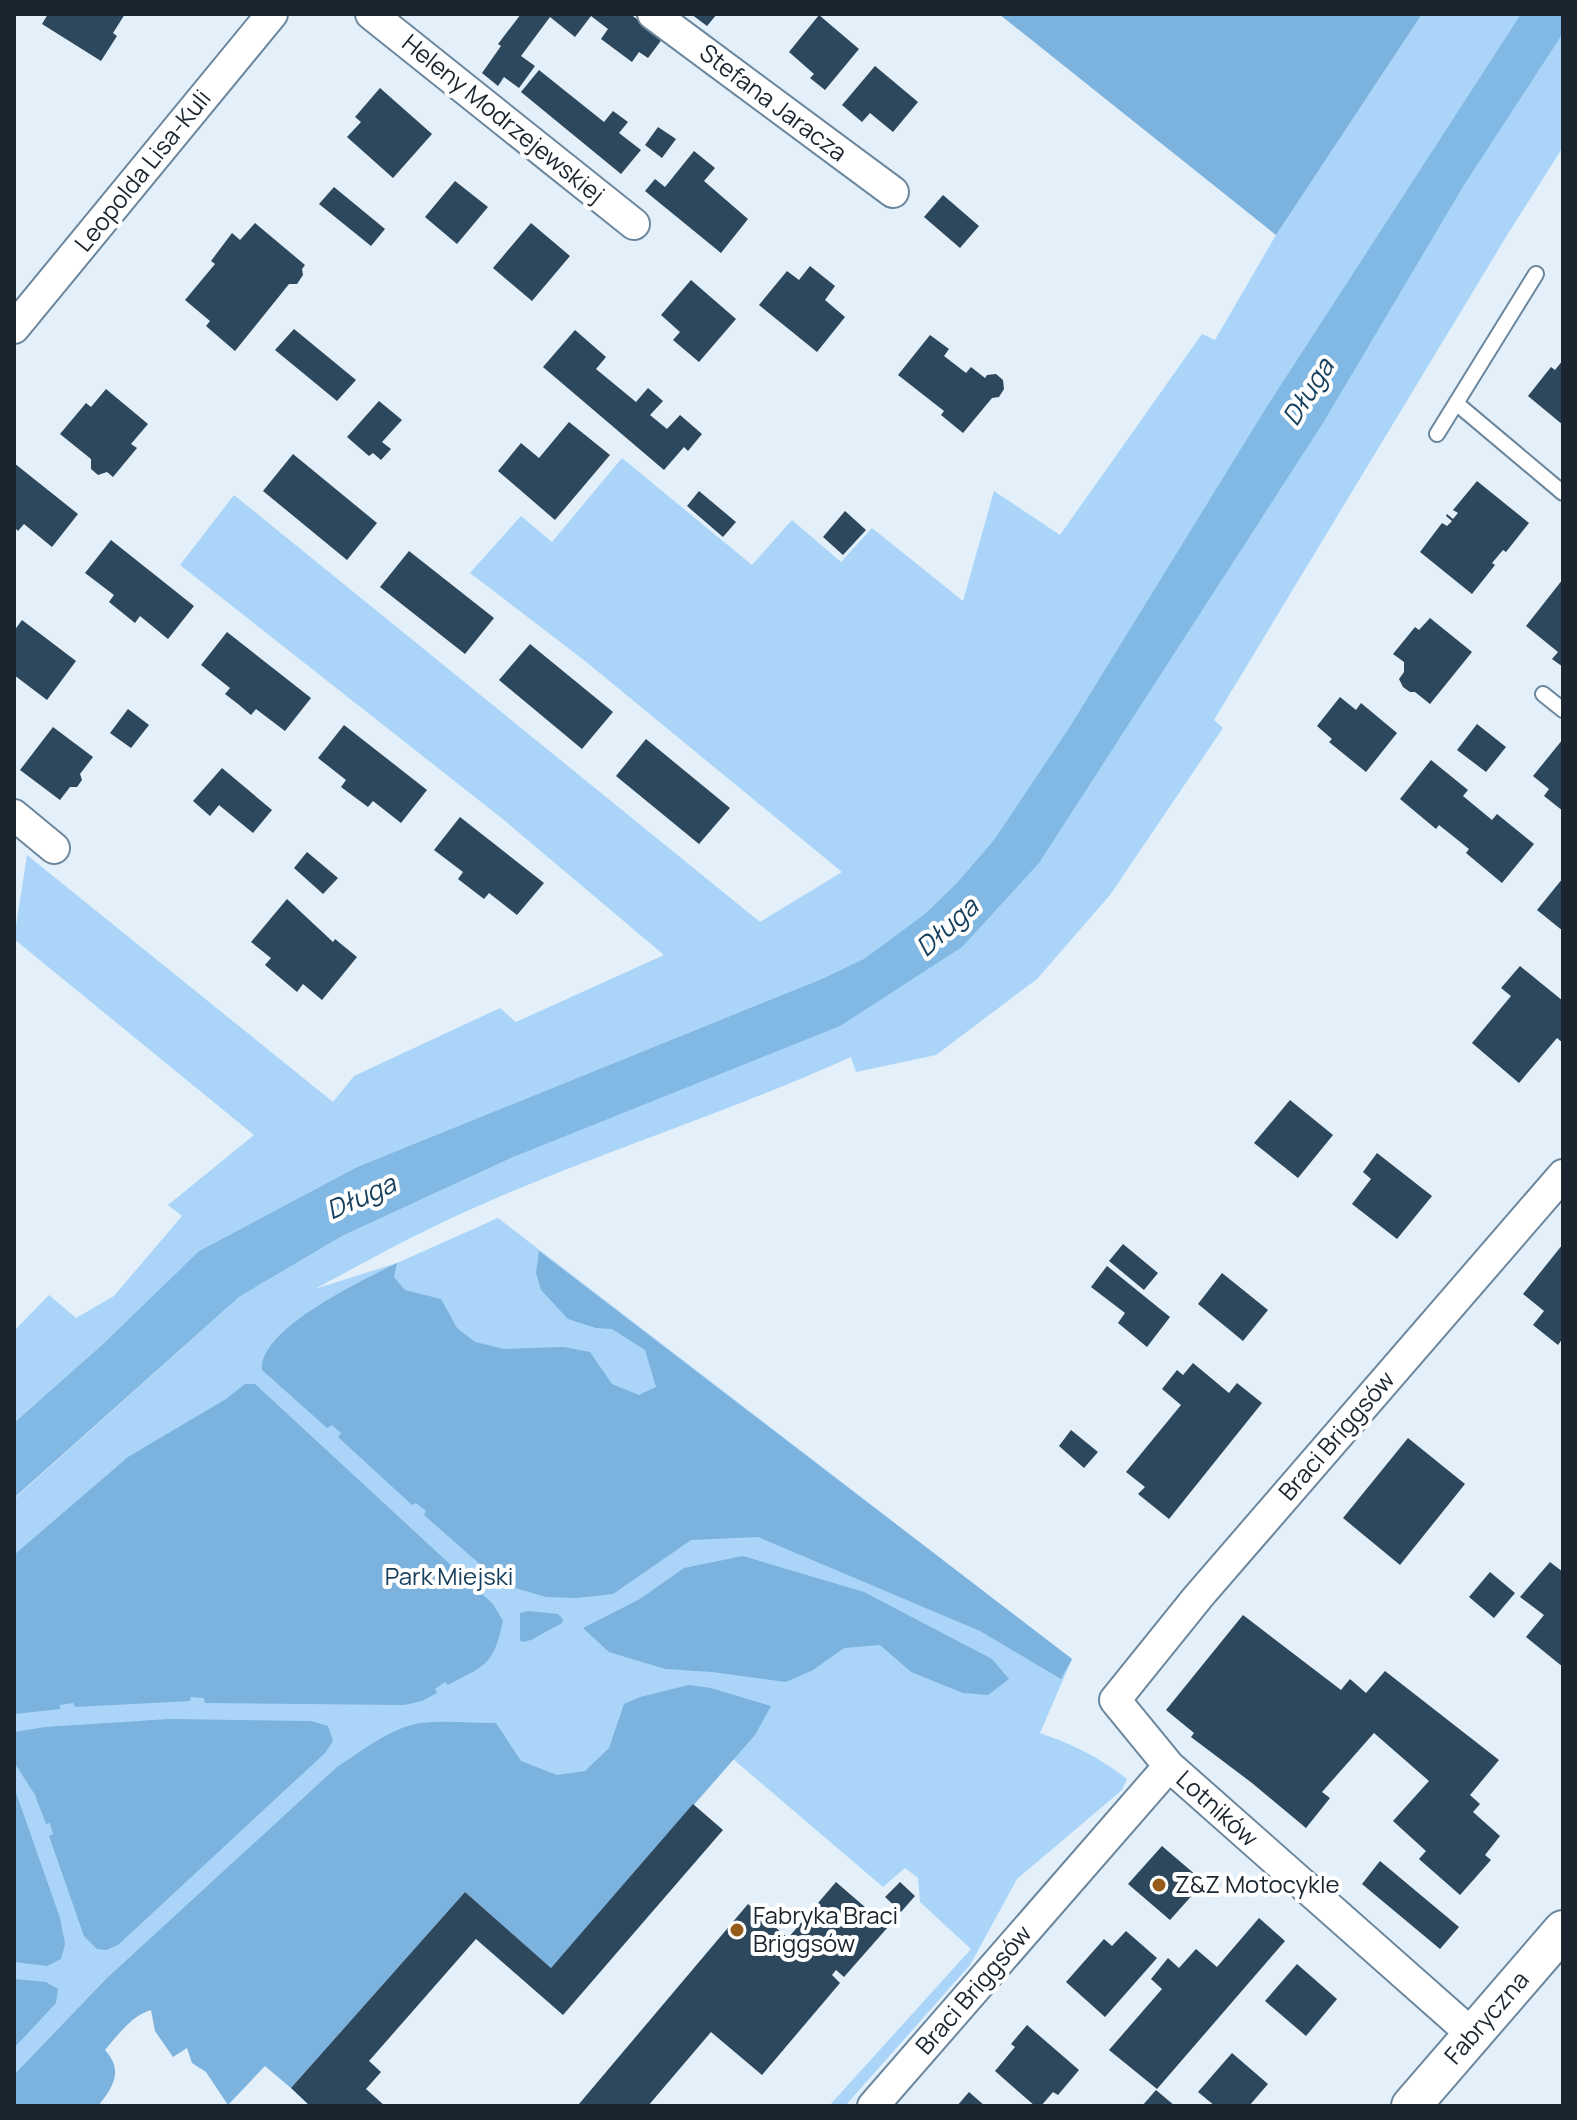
<svg xmlns="http://www.w3.org/2000/svg" width="1577" height="2120" viewBox="0 0 1577 2120" font-family="Manrope,sans-serif">
<rect width="100%" height="100%" fill="#e3eff9"/>
<path fill="#aad5f9" d="M1422 14H1563V147L1509 232 1214 720 1223 728 1110 895 1037 979 936 1055 856 1072 851 1057C725 1114 593 1154 467 1211 415 1234 365 1262 315 1289L397 1263 498 1218 1072 1659 1040 1733C1076 1746 1097 1756 1127 1779L1122 1790 1017 1879 970 1965 845 2106H829L971 1949 920 1902 918 1878 905 1868 883 1887 733 1759 551 1968 465 1892 291 2088 142 1958 14 2100V1499L239 1297 342 1236 513 1157 824 978 357 1167 199 1251 103 1344 14 1423V1331L49 1295 76 1318 114 1296 182 1216 168 1205 254 1135 14 939 27 855 333 1102 354 1076 500 1008 516 1022 664 955 504 820 180 565 234 495 760 922 842 872 585 661 470 573 521 516 552 542 622 458 752 565 792 520 841 562 872 528 963 601 994 491 1060 535 1202 334 1215 340 1276 235Z"/>
<path fill="#7bb2de" d="M999 14H1422L1276 235Z
M539 1251 1072 1659 1061 1679 980 1631 758 1537 691 1540 613 1594 577 1598 546 1597 515 1588 491 1574 424 1515 426 1511 416 1503 412 1505 338 1437 341 1433 332 1425 327 1428 262 1370C259 1328 364 1280 397 1263L394 1277 405 1290 441 1299 457 1328 475 1342 504 1349 564 1347 590 1352 612 1384 639 1395 656 1387 645 1350 612 1329 596 1328 568 1319 541 1290 536 1273Z
M245 1384H255L493 1604 503 1621C493 1666 487 1664 448 1685L445 1682 435 1689 437 1693 422 1701 404 1705 205 1703 204 1698 191 1697 190 1701 75 1707 73 1703 60 1705V1709L14 1714V1555L128 1457 226 1399Z
M743 1556 864 1592 992 1659 1009 1679 988 1695 963 1693 911 1672 880 1645 844 1648 813 1670 786 1682 712 1672 665 1669 609 1652 583 1628 640 1599 684 1568Z
M528 1611 558 1614 563 1619 562 1623 531 1640 522 1642 520 1640V1613Z
M689 1685 711 1688 771 1706 755 1735 551 1968 465 1892 291 2088 265 2066 228 2105 206 2072 192 2063 187 2048 173 2057 155 2031 151 2010C131 2016 118 2035 105 2050 124 2071 113 2087 98 2106H14V2075L106 1979 337 1767C362 1751 390 1728 420 1723 444 1720 472 1723 496 1723L521 1761 557 1775 585 1771 609 1748 624 1704 640 1697Z
M169 1719 311 1721 328 1726 333 1741 325 1753 118 1945 106 1950 97 1949 84 1936 49 1836 53 1834 50 1823 46 1824 35 1795 14 1762V1732L45 1727Z
M14 1787 60 1918 65 1944 61 1959 47 1966 14 1962Z
M14 1979 46 1982 58 1989 56 2003 14 2048Z"/>
<path fill="#81b8e4" d="M1521 14H1563V33L1464 185 1323 423 1039 863 962 947 840 1026 513 1157 342 1236 239 1297 14 1498V1423L103 1344 199 1251 357 1167 824 978 864 959 925 914 957 883 994 840 1071 725 1266 408Z"/>
<path fill="#2d475c" d="M48 14H125L113 33 117 36 101 61 42 24Z
M521 14H630L663 38 648 58 639 52 632 62 601 39 608 29 591 16 575 37 550 17 521 56 535 66 519 88 504 77 498 86 482 73 501 46 498 44Z
M691 14H717L707 26Z
M819 15 859 49 825 90 810 78 814 74 789 52Z
M875 66 918 102 893 132 870 113 862 122 842 105Z
M539 70 604 122 613 111 628 122 619 133 641 150 621 174 521 92Z
M380 88 432 134 393 178 347 137 361 122 355 117Z
M658 127 676 139 662 158 645 145Z
M694 151 715 168 704 181 748 219 721 253 645 191 655 179 665 187Z
M455 181 488 207 457 244 425 217Z
M334 187 385 229 371 246 319 204Z
M943 195 979 226 960 248 924 217Z
M255 223 305 265 302 269 303 275 297 284H289L235 351 206 326 210 321 185 300 215 264 211 261 232 233 240 240Z
M531 223 570 256 532 301 493 268Z
M810 266 835 286 825 300 845 317 817 352 759 305 787 271 799 280Z
M691 280 736 319 699 362 673 340 680 332 661 315Z
M294 329 356 380 337 401 275 350Z
M575 330 606 357 596 369 636 402 648 388 663 401 650 415 667 429 680 415 702 434 688 451 684 447 664 470 543 367Z
M930 335 949 349 944 356 966 373 971 367 985 378 987 375 996 374 1003 380 1004 389 999 397 992 398 963 433 941 415 944 411 898 375Z
M1563 360V425L1528 396 1551 367 1555 370Z
M106 389 148 424 131 444 137 448 113 477 107 472 98 475 91 469V459L60 434 86 403 91 407Z
M379 401 402 420 382 442 391 449 381 460 373 453 369 456 347 437Z
M569 422 610 455 555 520 498 471 521 443 539 458Z
M293 454 377 523 347 560 263 491Z
M14 463 78 514 52 547 24 524 18 531 14 527Z
M1477 481 1529 523 1506 552 1503 550 1492 563 1495 565 1472 594 1420 552 1442 523 1447 526 1452 521 1446 516 1447 514 1453 519 1458 513 1453 510Z
M699 491 736 522 723 537 687 506Z
M845 511 866 530 843 555 823 537Z
M111 540 194 606 168 639 140 616 135 623 109 602 114 595 85 573Z
M409 551 494 618 465 654 380 587Z
M1563 579V667L1552 659 1558 652 1526 626Z
M1430 618 1472 652 1430 704 1415 692H1410L1403 687 1399 679 1404 672V662L1393 654 1415 627 1419 630Z
M22 620 76 661 47 700 14 675V631Z
M227 632 311 698 285 731 256 709 251 715 238 704 225 694 230 688 201 665Z
M530 644 613 712 582 749 499 680Z
M1340 697 1356 710 1361 703 1397 733 1366 772 1329 742 1332 739 1317 726Z
M128 709 149 725 131 748 110 733Z
M1477 724 1506 747 1486 772 1457 750Z
M344 725 427 790 401 823 373 801 368 807 341 787 346 780 318 758Z
M53 727 93 757 80 774 82 780 77 787H70L60 800 20 770Z
M646 739 730 808 699 844 616 776Z
M1563 739V811L1544 796 1549 789 1533 776Z
M1431 760 1468 790 1463 796 1492 820 1497 814 1534 844 1502 883 1466 853 1469 849 1439 825 1436 829 1400 799Z
M222 768 272 810 253 833 219 805 210 816 193 801Z
M460 817 544 883 517 915 489 893 484 899 458 879 463 872 434 850Z
M307 852 338 878 323 894 294 868Z
M1563 878V931L1537 910Z
M287 899 333 942 335 939 357 957 322 1000 303 984 297 992 265 965 271 958 251 942Z
M1520 966 1563 1001V1043L1557 1038 1519 1083 1472 1043 1511 996 1501 988Z
M1290 1100 1333 1135 1298 1178 1254 1143Z
M1377 1153 1432 1196 1397 1239 1352 1204 1371 1179 1363 1172Z
M1123 1244 1158 1273 1144 1290 1109 1261Z
M1563 1244V1338L1558 1345 1533 1325 1544 1311 1523 1294Z
M1107 1266 1170 1317 1147 1347 1118 1323 1125 1313 1091 1287Z
M1222 1273 1268 1310 1243 1341 1198 1304Z
M1193 1363 1229 1393 1237 1383 1262 1403 1169 1519 1138 1494 1145 1487 1126 1472 1181 1405 1162 1389 1177 1370 1183 1375Z
M1071 1430 1098 1452 1084 1468 1059 1446Z
M1408 1438 1465 1484 1400 1565 1343 1518Z
M1550 1562 1563 1572V1667L1526 1637 1544 1615 1520 1597Z
M1490 1572 1515 1593 1494 1618 1469 1597Z
M1243 1615 1341 1690 1350 1679 1366 1693 1385 1671 1499 1760 1470 1795 1480 1804 1473 1812 1500 1836 1485 1855 1491 1860 1460 1895 1419 1859 1426 1851 1393 1821 1429 1781 1374 1733 1322 1792 1330 1798 1306 1828 1252 1783 1191 1737 1194 1733 1166 1710Z
M693 1804 723 1830 563 2015 476 1939 369 2061 381 2072 366 2089 385 2106H310L291 2088 465 1892 551 1968Z
M1162 1846 1204 1882 1170 1920 1128 1884Z
M1380 1861 1459 1927 1440 1949 1362 1884Z
M836 1882 888 1927 844 1977 836 1970 832 1975 840 1983 762 2075 711 2032 648 2106H582L579 2104 748 1904 788 1938Z
M900 1882 915 1896 901 1912 885 1897Z
M1259 1918 1285 1941 1157 2089 1109 2050 1162 1989 1151 1979 1168 1958 1179 1968 1196 1949 1217 1967Z
M1126 1931 1157 1958 1105 2017 1066 1982 1104 1939 1112 1946Z
M1297 1964 1337 1999 1306 2036 1265 2001Z
M1027 2025 1079 2070 1058 2095 1053 2092 1041 2106H1035L995 2071 1015 2047 1011 2044Z
M1232 2053 1268 2084 1249 2106H1215L1198 2092Z
M1156 2090 1175 2106H1142Z
M969 2092 985 2106H957Z"/>
<g fill="none" stroke-linecap="round" stroke-linejoin="round">
<defs>
<path id="service" d="M1456 403 1563 493
M1437 434 1536 274
M1543 694 1563 710"/>
<path id="minor" d="M371 14 634 224
M653 14 893 192
M14 328 272 14
M14 815 54 848
M1473 2035 1169 1766 1115 1700 1198 1597 1563 1175
M873 2106 1169 1766"/>
<path id="tertiary" d="M1411 2106 1563 1930"/>
</defs>
<use href="#service" stroke="#6b879e" stroke-width="18"/>
<use href="#minor" stroke="#6b879e" stroke-width="34"/>
<use href="#tertiary" stroke="#6b879e" stroke-width="42"/>
<use href="#service" stroke="#fff" stroke-width="14"/>
<use href="#minor" stroke="#fff" stroke-width="30"/>
<use href="#tertiary" stroke="#fff" stroke-width="38"/>
</g>
<g fill="#965b1a" stroke="#fff" stroke-width="3">
<circle cx="1159" cy="1885" r="8"/>
<circle cx="737" cy="1930" r="8"/>
</g>
<g text-anchor="middle" stroke-width="8" stroke-linejoin="round" paint-order="stroke">
<g font-size="24" fill="#1a252f" stroke="#fff">
<text transform="translate(773 103) rotate(37)" y="8">Stefana Jaracza</text>
<text transform="translate(503 119) rotate(39)" y="8">Heleny Modrzejewskiej</text>
<text transform="translate(143 171) rotate(-51)" y="8">Leopolda Lisa-Kuli</text>
<text transform="translate(1337 1436) rotate(-49)" y="8">Braci Briggsów</text>
<text transform="translate(1217 1809) rotate(42)" y="8">Lotników</text>
<text transform="translate(974 1990) rotate(-49)" y="8">Braci Briggsów</text>
<text transform="translate(1487 2018) rotate(-49)" y="8">Fabryczna</text>
</g>
<g font-size="24" fill="#153f5d" stroke="#fff">
<text x="449" y="1585">Park Miejski</text>
</g>
<g font-size="24" fill="#1a252f" stroke="#fff" text-anchor="start">
<text x="1175" y="1893">Z&amp;Z Motocykle</text>
<text x="753" y="1924">Fabryka Braci<tspan x="753" dy="28">Briggsów</tspan></text>
</g>
<g font-size="26" font-style="italic" fill="#16405e" stroke="#fff">
<text transform="translate(1308 392) rotate(-58)" y="9">Długa</text>
<text transform="translate(947 927) rotate(-42)" y="9">Długa</text>
<text transform="translate(361 1197) rotate(-24)" y="9">Długa</text>
</g>
</g>
<rect width="1577" height="2120" fill="none" stroke="#1a252f" stroke-width="32"/>
</svg>
